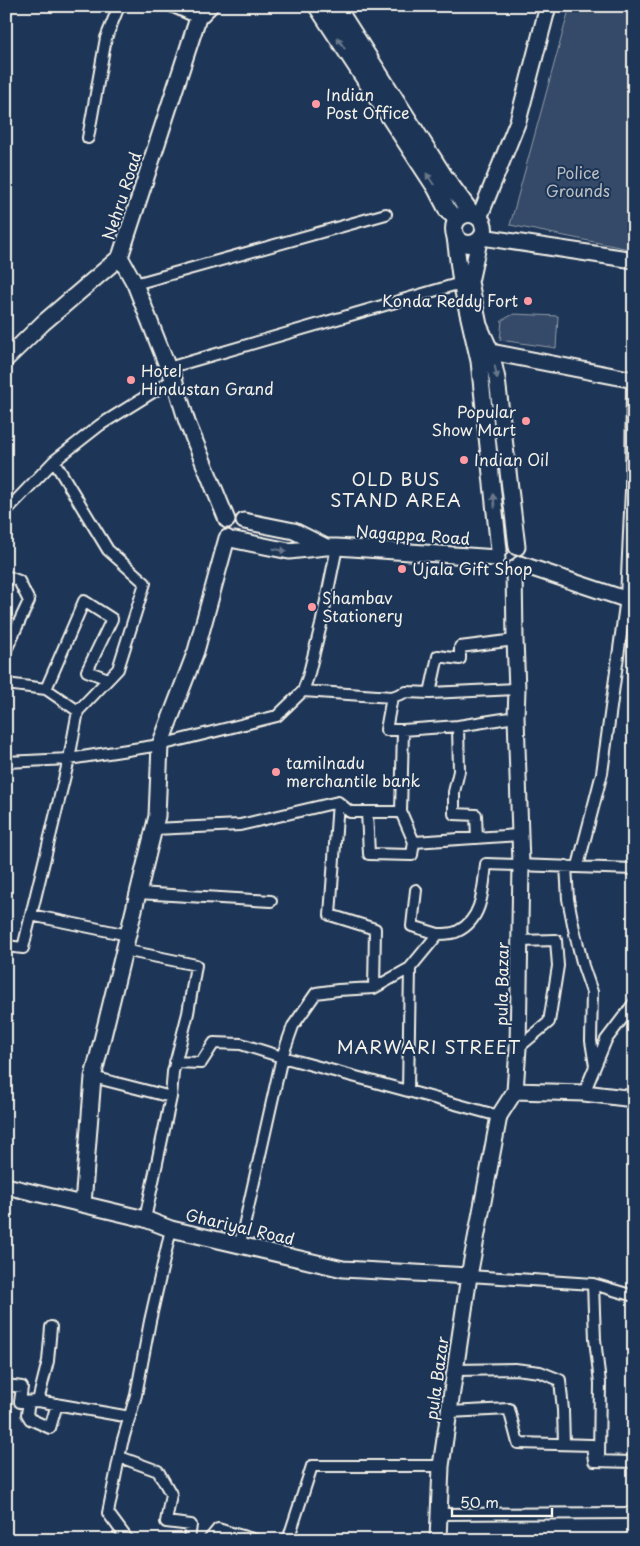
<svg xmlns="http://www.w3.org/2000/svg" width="640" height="1546" viewBox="0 0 640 1546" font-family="'Playpen Sans',sans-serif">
<rect width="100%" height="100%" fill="#1d3557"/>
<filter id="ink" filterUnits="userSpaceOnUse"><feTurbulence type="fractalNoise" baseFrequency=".02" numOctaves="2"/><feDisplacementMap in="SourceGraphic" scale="10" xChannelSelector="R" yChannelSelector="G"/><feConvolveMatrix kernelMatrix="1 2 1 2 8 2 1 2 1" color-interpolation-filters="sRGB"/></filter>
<g filter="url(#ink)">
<path fill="#354a67" stroke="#949ea8" d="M570 6H634V250L510 225Z
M514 314 558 316 556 348 500 340 502 320Z"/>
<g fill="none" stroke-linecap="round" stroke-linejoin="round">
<defs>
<path id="street" d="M171 6 198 18
M88 138 106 38 119 6
M135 284 386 214
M168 368 461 283
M632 380 631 490H634
M6 511 54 461 100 425 174 379
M6 576 19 581 29 601 6 650
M6 684 46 689 78 711 118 669 145 583 108 550 54 461
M46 689 84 601 112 619 87 671 108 679
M303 691 392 697
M430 693 517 689
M78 711 69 759 31 915 128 935
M458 726 459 771 454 792V814L476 815 477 838
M403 730H386L392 697 406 692 430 693 438 656 460 659V647L515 640
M6 762 69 759 160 745 277 716 303 691 308 677 321 625 337 547
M338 802 350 812H401L414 842 519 835
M367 812 369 854 412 855 414 842
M401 812 403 730 458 726 516 717
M154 829 240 825 338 802 330 915 375 929 374 988
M566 866 568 899 574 929 583 966 592 992 591 1041 595 1066
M578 866 602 773 626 598 631 490
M416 890 412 926 438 934
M138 893 271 901
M6 946 23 948 31 915
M124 950 196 965 188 1013 173 1072 171 1097 145 1219
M410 968 408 1091 499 1116
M518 1048 549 1022 558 966 556 940 520 941
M175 1062 201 1063 214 1043 241 1044 282 1057 293 1026 316 993 338 990 374 988 410 968 438 934C444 934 453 934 458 931 483 919 483 888 486 864L634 869
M93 1077 171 1097
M584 1093 606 1040 634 1003
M240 1244 282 1057 408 1091
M469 1276 593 1284 634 1296
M593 1284 595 1339 600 1383 599 1458
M456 1370 515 1369 540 1372 560 1380 563 1410 564 1444
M6 1385 22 1387 20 1402 38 1401 48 1361 51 1327
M38 1401 130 1417
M29 1402 27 1414 30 1419 50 1428 57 1404
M449 1412 509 1409 518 1443 592 1445 594 1461 634 1462
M120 1457 158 1471 171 1494 166 1522 191 1525 189 1540
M438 1514 634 1513
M128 1540 108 1513 122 1443 136 1395 150 1321 171 1229
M209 1540 218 1529 256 1540
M288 1540 312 1466H441"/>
<path id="secondary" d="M479 218 518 121 548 6
M455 237 461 283 479 361 499 550
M482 237 634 260
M479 241 470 282 479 325 491 352 497 379 517 547
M120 257 135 284 168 368 174 379 187 422 227 520
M483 352H491L634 380
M6 359 43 323 120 257 198 18 210 6
M244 521 294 531 326 547
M235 540 289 551 326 547H337L497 558
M520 564 634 602
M515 1091 584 1093 634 1099
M6 1186 145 1219 171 1229 343 1269 469 1276
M83 1204 93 1077 157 816 160 745 196 651 227 538
M438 1540 441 1466 469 1276 499 1116 515 1091 518 1048 521 864 516 717 517 689 515 640 514 569"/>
<path id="primary" d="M317 6 436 188 448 211 457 218
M336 6 444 176 472 214
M454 229a15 15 0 1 1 30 0a15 15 0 1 1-30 0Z"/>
</defs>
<use href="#street" stroke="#f4f1e8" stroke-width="14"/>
<use href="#secondary" stroke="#f4f1e8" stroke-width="19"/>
<use href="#primary" stroke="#f4f1e8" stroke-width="20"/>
<use href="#street" stroke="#1d3557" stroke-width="10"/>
<use href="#secondary" stroke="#1d3557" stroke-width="15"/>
<use href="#primary" stroke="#1d3557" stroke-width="16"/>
</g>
<defs><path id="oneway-solid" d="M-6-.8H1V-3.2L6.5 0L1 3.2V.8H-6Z" transform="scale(1.25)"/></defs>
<g fill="#68778a">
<use href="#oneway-solid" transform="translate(341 43) rotate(-123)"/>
<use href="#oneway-solid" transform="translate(430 179) rotate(-123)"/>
<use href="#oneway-solid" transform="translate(496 372) rotate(78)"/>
<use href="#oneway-solid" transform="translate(494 501) rotate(-96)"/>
<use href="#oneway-solid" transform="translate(280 550) rotate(11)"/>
</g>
</g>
<g fill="#ff9aa2" stroke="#1d3557" stroke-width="2">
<circle cx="316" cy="104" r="5"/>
<circle cx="528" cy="301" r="5"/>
<circle cx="131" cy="380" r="5"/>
<circle cx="526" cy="421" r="5"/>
<circle cx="464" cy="460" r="5"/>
<circle cx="402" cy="569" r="5"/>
<circle cx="312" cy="607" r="5"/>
<circle cx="276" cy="772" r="5"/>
</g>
<g text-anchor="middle" stroke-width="4" stroke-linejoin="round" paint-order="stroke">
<g font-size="16" fill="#f4f1e8" stroke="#1d3557" text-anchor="start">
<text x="326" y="101">Indian<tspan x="326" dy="18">Post Office</tspan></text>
<text x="518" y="307" text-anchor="end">Konda Reddy Fort</text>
<text x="141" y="377">Hotel<tspan x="141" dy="18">Hindustan Grand</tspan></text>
<text x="516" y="418" text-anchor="end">Popular<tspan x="516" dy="18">Show Mart</tspan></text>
<text x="474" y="466">Indian Oil</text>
<text x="412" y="575">Ujala Gift Shop</text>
<text x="322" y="604">Shambav<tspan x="322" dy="18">Stationery</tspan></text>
<text x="286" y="769">tamilnadu<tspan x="286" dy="18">merchantile bank</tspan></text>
</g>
<g font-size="16" fill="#bbbfc1" stroke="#1d3557">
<text x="578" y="179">Police<tspan x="578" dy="18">Grounds</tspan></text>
</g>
<g font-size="16" fill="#f4f1e8" stroke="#1d3557">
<text transform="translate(122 196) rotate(-72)" y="6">Nehru Road</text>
<text transform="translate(413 535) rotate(4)" y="6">Nagappa Road</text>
<text transform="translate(502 984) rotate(-89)" y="6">pula Bazar</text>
<text transform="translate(240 1227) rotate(13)" y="6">Ghariyal Road</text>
<text transform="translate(437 1378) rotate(-82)" y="6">pula Bazar</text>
</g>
<g font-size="18" letter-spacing="1" fill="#f4f1e8" stroke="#1d3557">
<text x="396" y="486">OLD BUS<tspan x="396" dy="21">STAND AREA</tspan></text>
<text x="429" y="1054">MARWARI STREET</text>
</g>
</g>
<rect width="640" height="1546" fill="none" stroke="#1d3557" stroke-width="25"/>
<rect x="12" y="12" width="615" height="1521" fill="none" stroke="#f4f1e8" stroke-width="2" filter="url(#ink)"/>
<path d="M452 1508v8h100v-8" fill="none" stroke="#f4f1e8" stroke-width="2.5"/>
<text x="460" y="1508" font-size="15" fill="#f4f1e8" stroke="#1d3557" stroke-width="4" paint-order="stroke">50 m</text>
</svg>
